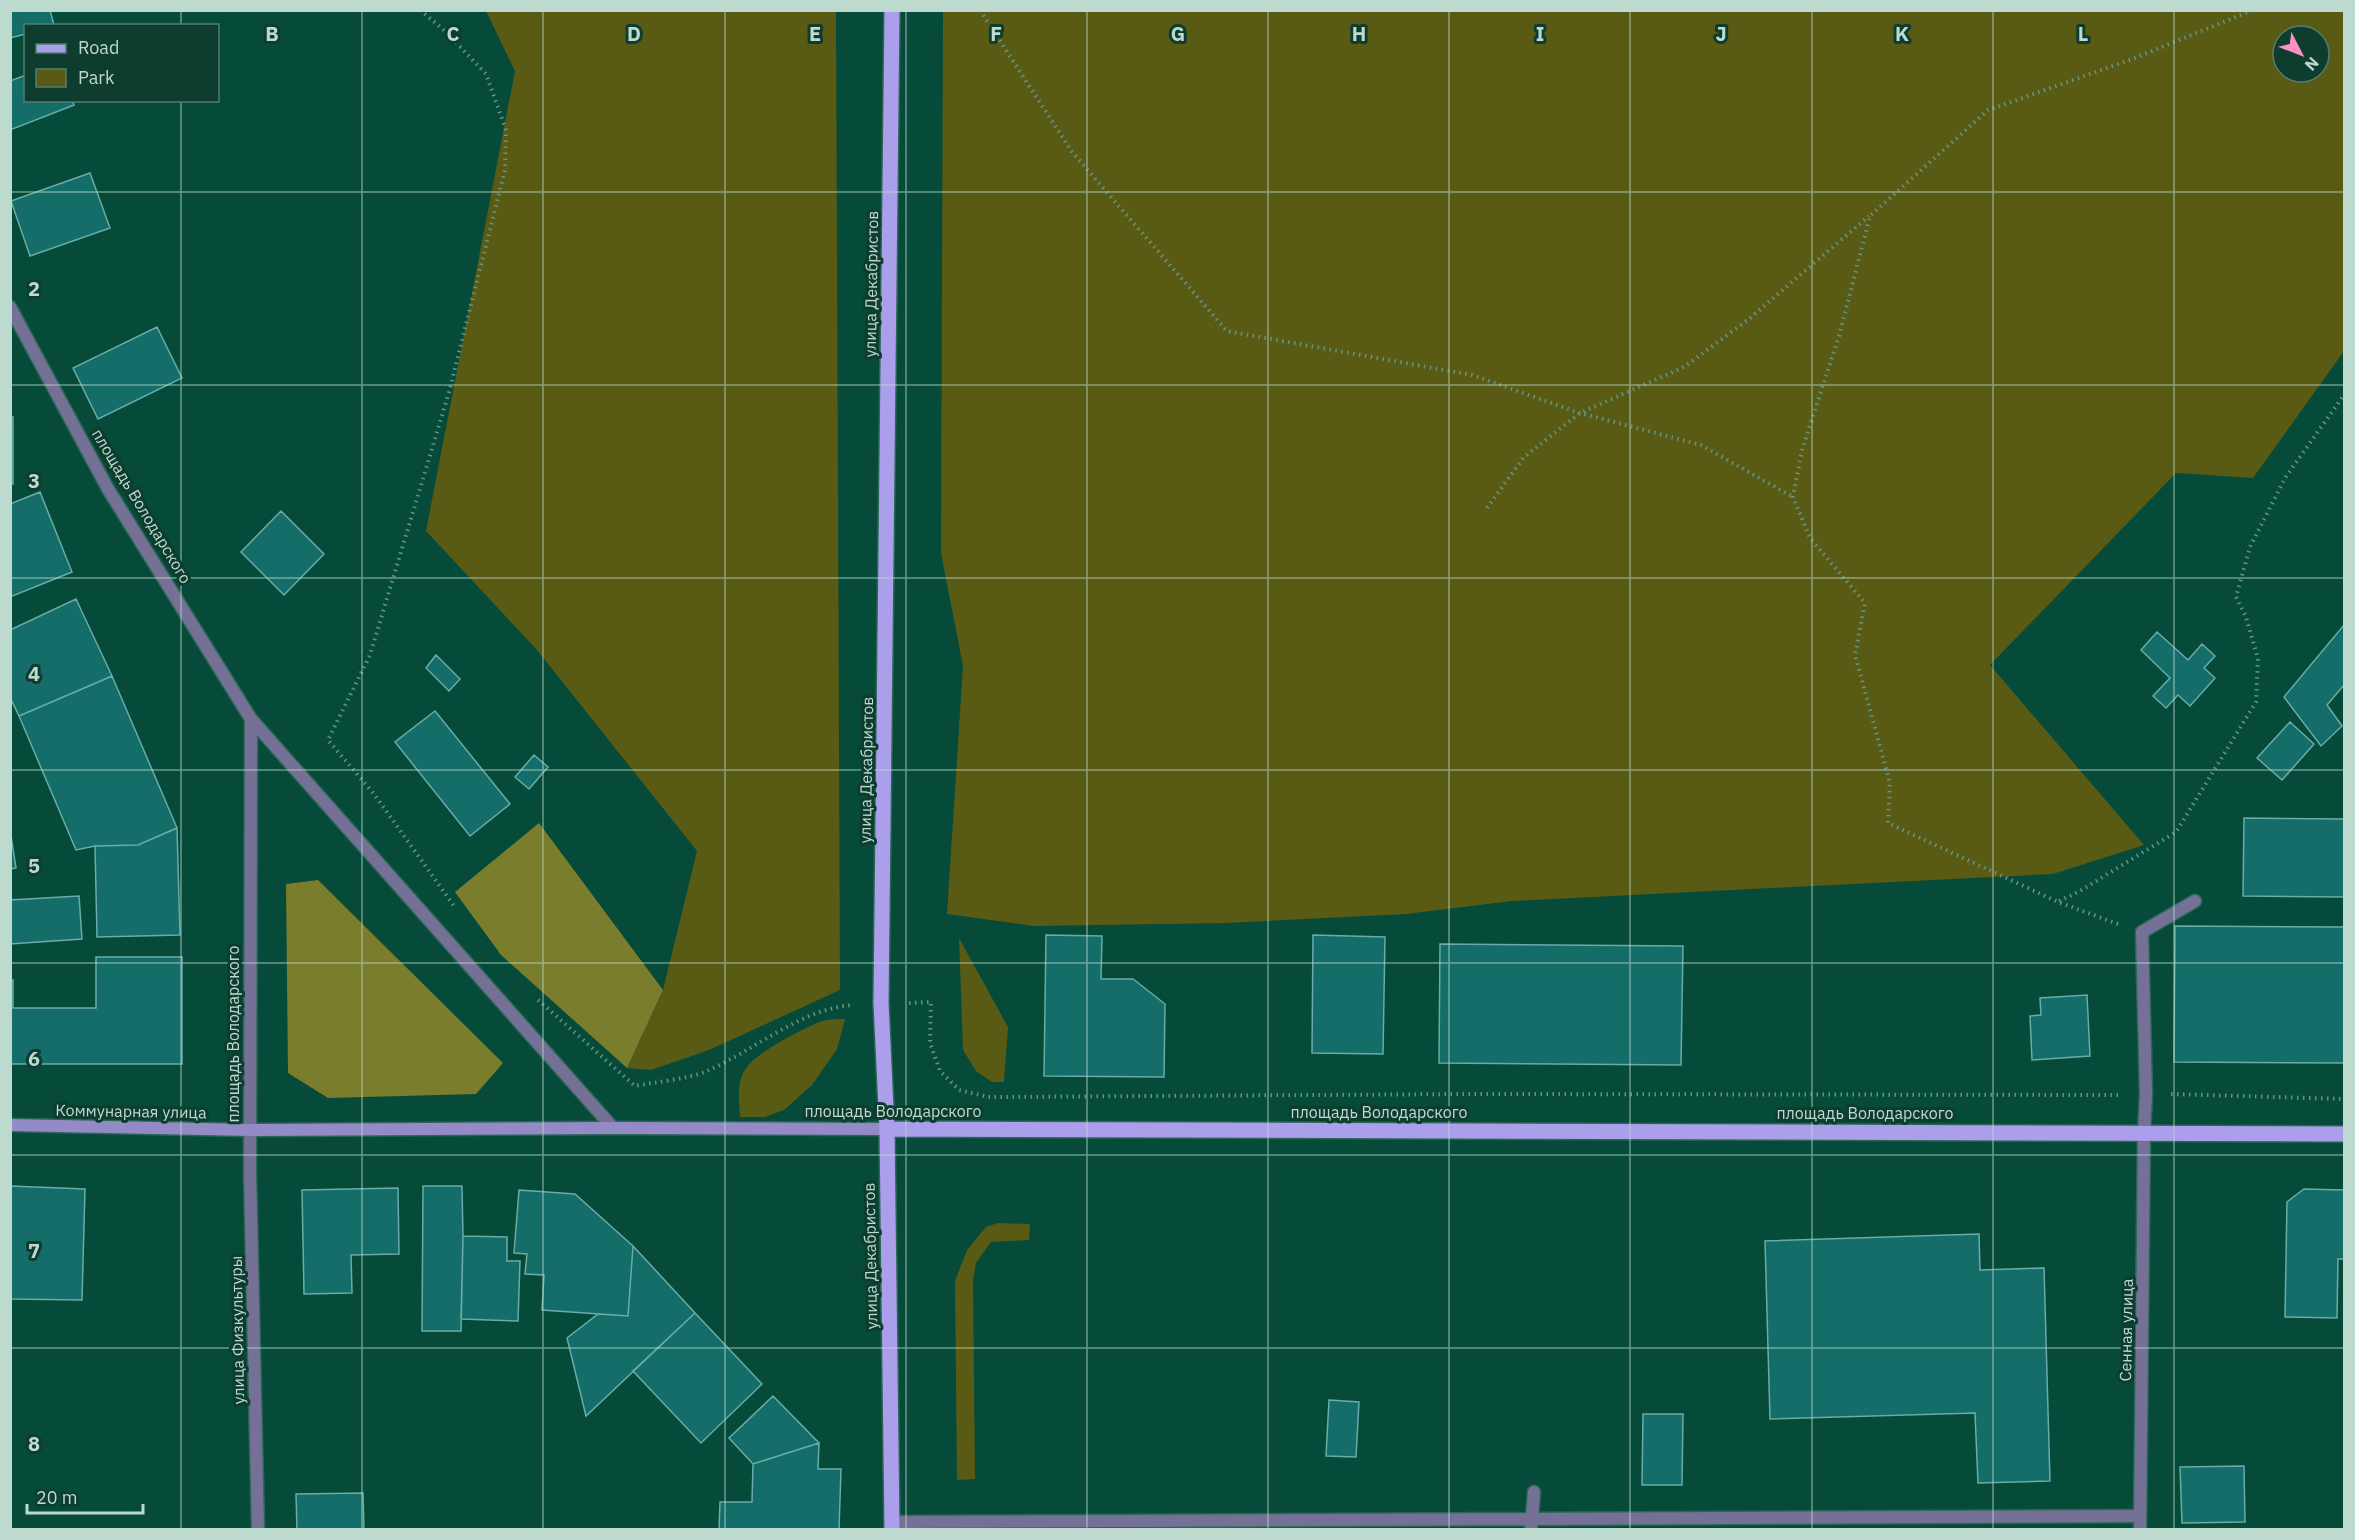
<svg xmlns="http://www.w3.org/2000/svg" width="2355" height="1540" viewBox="0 0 2355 1540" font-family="'IBM Plex Sans',sans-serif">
<rect width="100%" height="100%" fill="#064a39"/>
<path fill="#595b15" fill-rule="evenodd" d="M486 11H836L840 990 709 1050 651 1070 627 1068 663 990 697 851 537 650 426 531 515 71Z
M943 11H2344V351L2253 478 2176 473 1990 665 2144 845 2053 874 1512 901 1406 914 1225 923 1034 926 947 914 963 666 941 553ZM2283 36H2319V72H2283Z
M959 938 1008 1027 1004 1082H992L976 1071 963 1050Z
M845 1019 837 1049 812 1085 784 1110 765 1117H740C739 1100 736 1083 746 1068 757 1052 804 1028 822 1021 829 1019 838 1019 845 1019Z
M998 1223 1030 1224 1029 1240 991 1242 976 1263 973 1280 975 1479 957 1480 955 1281 967 1250 986 1227Z"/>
<path fill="#7a7d2b" d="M539 823 663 990 627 1068 501 955 455 892Z
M318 880 503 1063 476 1094 328 1098 288 1073 286 884Z"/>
<path fill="#146d69" stroke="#69aca8" stroke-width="1.5" d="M10 10H50L54 25 26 26V34L10 38Z
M26 75V100H72L74 105 10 130V81Z
M90 173 110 228 30 256 11 201Z
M157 327 182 378 98 419 73 368Z
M10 417H13V484H10Z
M40 492 72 572 10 597V504Z
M281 511 324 554 284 595 241 552Z
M76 599 112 676 19 716 10 697V630Z
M2344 625V685L2327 705 2342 726 2321 746 2284 697Z
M2157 632 2188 660 2202 644 2215 656 2204 668 2215 678 2190 706 2178 695 2166 708 2153 696 2170 678 2141 650Z
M436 655 460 679 449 691 426 668Z
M112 676 177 828 138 845 95 846 76 850 19 716Z
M435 711 510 804 470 836 395 742Z
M2290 722 2314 744 2282 780 2257 758Z
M534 755 548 767 529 789 515 777Z
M2244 818 2344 819V897L2243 896Z
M177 828 180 935 97 937 95 846 138 845Z
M10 829 16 868 10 869Z
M79 896 82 939 10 944V900Z
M2175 926 2344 927V1063L2174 1062Z
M1046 935 1102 936 1101 979H1133L1165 1004 1164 1077 1044 1076Z
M1313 935 1385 937 1383 1054 1312 1053Z
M1440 944 1683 946 1681 1065 1439 1063Z
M96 957H182V1064H10V980H13V1008H96Z
M2087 995 2090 1056 2032 1060 2030 1016 2041 1015 2040 998Z
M10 1186 85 1189 82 1300 10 1299Z
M423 1186H462L463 1236 461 1331H422Z
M398 1188 399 1254 351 1255 352 1293 304 1294 302 1190Z
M2304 1189 2344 1190V1259H2338L2337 1318 2285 1317 2287 1202Z
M519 1190 575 1194 633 1246 628 1316 542 1310 544 1275 525 1274 527 1254 514 1253Z
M1979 1234 1980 1270 2044 1268 2050 1481 1978 1483 1975 1413 1770 1419 1765 1241Z
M463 1236 507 1237V1261H520L518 1321 461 1319Z
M633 1246 695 1313 586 1416 567 1338 598 1314 628 1316Z
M695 1313 762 1384 701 1443 633 1371Z
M773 1396 819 1443 753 1464 729 1438Z
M1329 1400 1359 1402 1356 1457 1326 1456Z
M1643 1414H1683L1682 1485H1642Z
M819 1443 818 1469H841L839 1530H719L720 1502H752L753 1464Z
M2244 1466 2245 1522 2182 1523 2180 1467Z
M363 1493 364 1530H297L296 1494Z"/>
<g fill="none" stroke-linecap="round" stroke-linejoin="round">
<defs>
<path id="service" d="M2144 1132 2146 1095 2142 932 2195 901"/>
<path id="minor" d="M10 307 108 489 251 719 613 1128
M251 719 250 1173 258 1530
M892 1522 2140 1516
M1531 1530 1534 1492"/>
<path id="tertiary" d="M2140 1530 2144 1132"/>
<path id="secondary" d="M10 1125 250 1130 613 1128 887 1129"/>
<path id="primary" d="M892 10 881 1003 887 1129 892 1530
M887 1129 2344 1134"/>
</defs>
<use href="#service" stroke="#2b6757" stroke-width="15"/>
<use href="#minor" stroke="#2b6757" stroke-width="15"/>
<use href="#tertiary" stroke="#2b6757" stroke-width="15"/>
<use href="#secondary" stroke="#2b6757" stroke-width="15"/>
<use href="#primary" stroke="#2b6757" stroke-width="18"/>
<path stroke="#649486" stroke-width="4" stroke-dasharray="1.5 4.5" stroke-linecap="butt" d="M420 10 445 31 486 74 506 130 505 170 449 392 370 655 328 740 374 794 454 906
M980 10 1072 152 1227 331 1472 375 1580 413 1701 445 1793 497
M1487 508 1524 457 1580 413 1684 367 1749 319 1869 216
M2059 901 2080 891 2176 832 2256 702 2258 659 2246 617 2236 597 2250 547 2285 478 2344 395
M2118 924 2058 902 1888 823 1890 783 1855 655 1865 603 1810 538 1793 497 1802 450 1839 336 1870 216 1988 110 2135 58 2253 10
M538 1000 635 1086C655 1082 689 1079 707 1071 755 1050 800 1009 853 1005
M909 1003 931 1002 930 1043 940 1071 959 1090 988 1097 1481 1094 2121 1095
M2171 1094 2344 1099"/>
<use href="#service" stroke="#757096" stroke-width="12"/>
<use href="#minor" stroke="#757096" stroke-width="12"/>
<use href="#tertiary" stroke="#757096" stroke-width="12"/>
<use href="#secondary" stroke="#938ac6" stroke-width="12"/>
<use href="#primary" stroke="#ab9eeb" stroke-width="15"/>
</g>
<path fill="none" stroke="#bddacf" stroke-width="1.5" stroke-opacity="0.55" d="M181 10V26M362 10V1530M543 10V1530M725 10V1530M906 10V1530M1087 10V1530M1268 10V1530M1449 10V1530M1630 10V1530M1812 10V1530M1993 10V1530M2174 10V1530M181 100V1530M10 192H2344M10 385H2344M10 578H2344M10 770H2344M10 963H2344M10 1155H2344M10 1348H2344"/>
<g text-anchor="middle" stroke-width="6" stroke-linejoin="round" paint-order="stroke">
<g font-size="16" fill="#bddacf" stroke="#0e3d30">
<text transform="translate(871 284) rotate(-89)" y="6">улица Декабристов</text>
<text transform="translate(142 506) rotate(59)" y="6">площадь Володарского</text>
<text transform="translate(866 770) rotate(-89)" y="6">улица Декабристов</text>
<text transform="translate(233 1034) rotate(-90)" y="6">площадь Володарского</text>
<text transform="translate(131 1111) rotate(1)" y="6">Коммунарная улица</text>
<text x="893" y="1117">площадь Володарского</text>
<text x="1379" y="1118">площадь Володарского</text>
<text x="1865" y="1119">площадь Володарского</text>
<text transform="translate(870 1256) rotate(-91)" y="6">улица Декабристов</text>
<text transform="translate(237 1330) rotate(-91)" y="6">улица Физкультуры</text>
<text transform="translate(2126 1330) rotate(-89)" y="6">Сенная улица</text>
</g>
</g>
<g font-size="20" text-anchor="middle" font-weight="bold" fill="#bddacf" stroke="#0e3d30" stroke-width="6" stroke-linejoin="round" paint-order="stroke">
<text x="272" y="41">B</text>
<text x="453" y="41">C</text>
<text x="634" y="41">D</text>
<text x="815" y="41">E</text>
<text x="996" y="41">F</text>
<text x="1178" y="41">G</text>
<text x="1359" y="41">H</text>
<text x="1540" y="41">I</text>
<text x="1721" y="41">J</text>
<text x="1902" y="41">K</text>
<text x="2083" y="41">L</text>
<text x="34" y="296">2</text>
<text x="34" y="488">3</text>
<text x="34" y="681">4</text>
<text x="34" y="873">5</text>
<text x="34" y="1066">6</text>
<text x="34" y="1258">7</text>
<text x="34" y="1451">8</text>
</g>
<rect width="2355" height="1540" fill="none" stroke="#bddacf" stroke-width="24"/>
<rect x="24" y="24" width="195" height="78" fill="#0e3d30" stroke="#547c70" stroke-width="1.5"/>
<rect x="36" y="44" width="30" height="9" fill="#ab9eeb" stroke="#547c70" stroke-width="1.5"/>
<text x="78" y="54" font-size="18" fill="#bddacf">Road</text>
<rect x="36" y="69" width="30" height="18" fill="#595b15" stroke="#547c70" stroke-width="1.5"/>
<text x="78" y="84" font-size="18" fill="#bddacf">Park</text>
<g transform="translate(2301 54) rotate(132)"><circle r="28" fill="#0e3d30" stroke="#547c70" stroke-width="1.5"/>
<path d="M0-4.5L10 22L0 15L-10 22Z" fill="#fc8fc3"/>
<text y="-9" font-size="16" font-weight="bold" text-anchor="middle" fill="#bddacf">N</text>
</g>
<path d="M27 1504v9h116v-9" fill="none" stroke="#bddacf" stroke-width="3"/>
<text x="36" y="1504" font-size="18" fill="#bddacf" stroke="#0e3d30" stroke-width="4.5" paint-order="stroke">20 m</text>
</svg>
